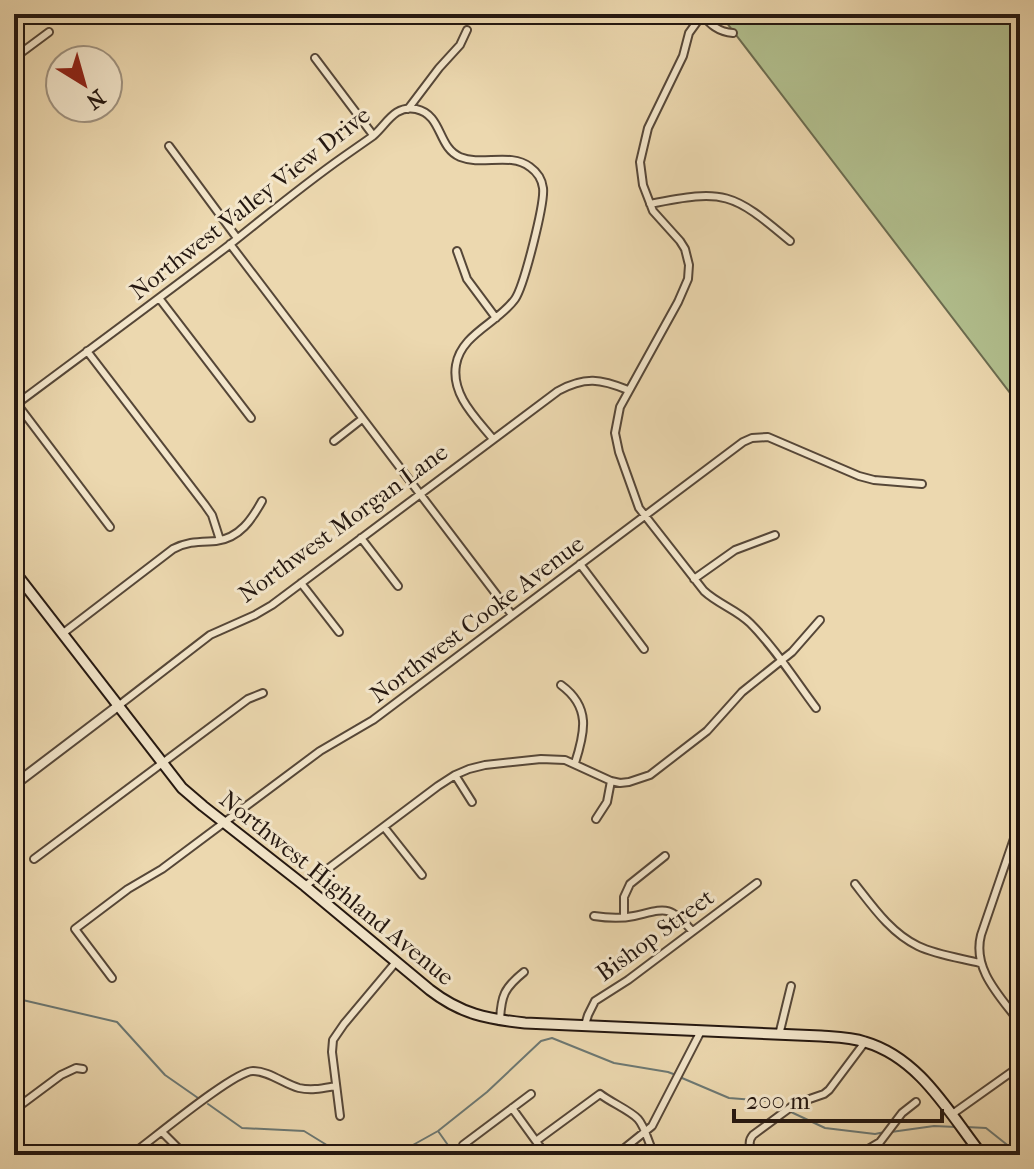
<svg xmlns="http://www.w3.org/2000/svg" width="1034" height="1169" viewBox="0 0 1034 1169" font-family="'IM FELL French Canon',serif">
<rect width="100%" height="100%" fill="#ecd8af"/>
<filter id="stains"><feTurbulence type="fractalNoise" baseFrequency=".0025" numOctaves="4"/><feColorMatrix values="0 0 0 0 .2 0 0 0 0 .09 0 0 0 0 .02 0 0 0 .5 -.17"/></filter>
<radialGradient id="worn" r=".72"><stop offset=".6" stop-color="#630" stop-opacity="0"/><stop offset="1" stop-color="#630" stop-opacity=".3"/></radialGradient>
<path fill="#b2c08f" stroke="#6b6c50" stroke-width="2" d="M720 14H1020V406Z"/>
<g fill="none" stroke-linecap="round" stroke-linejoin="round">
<path stroke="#6c7873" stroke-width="2" d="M14 998 117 1022 165 1075 198 1098
M682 1078 729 1098 768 1101 785 1109
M208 1104 242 1128 304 1131 343 1155
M791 1112 825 1128 875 1134 885 1132
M966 1127 986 1128 1020 1155
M438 1131 455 1155
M891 1132 934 1126 956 1127
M395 1155 438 1131 487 1092 541 1041 552 1038 614 1063 668 1072 676 1075"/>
<defs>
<path id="minor" d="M701 14C710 24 718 32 733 33
M702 15 689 33 683 56 648 128 640 162 643 185 653 211 680 241 685 249 689 265 688 279 678 302 620 407 615 433 619 452 639 508 704 591C718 604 737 610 750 623 775 648 795 680 816 708
M14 58 49 32
M315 58 373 135
M408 109 439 68 460 45 467 30
M169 146 237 238
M650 204C725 189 732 192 790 241
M230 244 512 615
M457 251 467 279 496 318
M159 298 251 418
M87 351 205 505 212 515 220 540
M17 404 110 527
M14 406C85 353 157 300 228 246 266 216 303 185 343 157 353 150 363 143 373 136 387 124 394 105 416 109 443 115 437 147 460 157 482 166 510 152 530 167 537 172 542 180 543 188 545 203 524 286 515 299 498 323 461 334 456 365 451 395 476 418 493 439
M334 441 362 419
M361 538 398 586
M580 564 644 649
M694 579 735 550 775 535
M301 583 339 632
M62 634 173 549C188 541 200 542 216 541 240 538 252 519 262 501
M561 685C591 707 585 732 575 763
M118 706 210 635 255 615 272 605 558 391C585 376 601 379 628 390
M455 775 472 802
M596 819 607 802 611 781
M1020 821 981 935C972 970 1001 997 1020 1023
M384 827 422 875
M34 859 248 699 263 693
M855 884C873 907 891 933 918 946 937 955 960 958 980 963
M305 886 438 786 455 775 469 769 485 765 541 759 565 760 611 781 620 783 629 782 650 775 707 731 742 692 792 652 820 620
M594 916C607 918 620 919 634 916 665 909 669 904 692 931
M624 917V897L630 884 665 856
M112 978 75 929 128 889 162 869 320 751 373 720 743 442 752 438 768 437 859 476 874 480 922 484
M500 1021C501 996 504 988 524 972
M585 1025 588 1015 595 1001 628 980 757 883
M779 1035 791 986
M512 1108 546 1155
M14 1110 61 1075 76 1068 83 1069
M951 1115 1020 1066
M340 1116 332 1052 333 1040 344 1024 396 962
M162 1132 185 1155
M536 1141 600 1094C610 1102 631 1111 638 1119 646 1128 648 1144 655 1155
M131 1155C152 1140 234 1071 253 1071 269 1071 284 1084 299 1088 312 1091 324 1088 336 1086
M470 1155 463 1145 531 1094
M616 1155 652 1126 701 1031
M755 1155C750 1148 747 1142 753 1135L795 1104 824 1094 829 1090 865 1042
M858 1155 880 1142 902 1113 916 1102
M961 1155 974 1145"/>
<path id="tertiary" d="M14 785 118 706"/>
<path id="secondary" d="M14 571 182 788 203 806 305 886 430 990C461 1014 487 1019 525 1023L821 1036C836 1037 851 1037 865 1042 920 1058 949 1113 982 1155"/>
</defs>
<use href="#minor" stroke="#564738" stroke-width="10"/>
<use href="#tertiary" stroke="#564738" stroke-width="12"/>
<use href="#secondary" stroke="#241710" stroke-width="13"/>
<use href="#minor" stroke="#f3e6cb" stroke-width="6"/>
<use href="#tertiary" stroke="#f3e6cb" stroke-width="8"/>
<use href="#secondary" stroke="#f3e6cb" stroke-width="9"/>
</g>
<g text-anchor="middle" stroke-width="6" stroke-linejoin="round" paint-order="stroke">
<g font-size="24" fill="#241710" stroke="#f3e6cb">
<text transform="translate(250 203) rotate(-38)" y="8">Northwest Valley View Drive</text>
<text transform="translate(343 523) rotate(-36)" y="8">Northwest Morgan Lane</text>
<text transform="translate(477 619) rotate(-37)" y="8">Northwest Cooke Avenue</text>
<text transform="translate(337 888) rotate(39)" y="8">Northwest Highland Avenue</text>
<text transform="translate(655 935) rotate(-36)" y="8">Bishop Street</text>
</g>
</g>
<rect width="1034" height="1169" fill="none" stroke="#ecd8af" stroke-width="48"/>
<rect x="16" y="16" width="1002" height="1137" fill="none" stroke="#241710" stroke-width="4"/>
<rect x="24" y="24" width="986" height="1121" fill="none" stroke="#241710" stroke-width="2"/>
<g transform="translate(84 84) rotate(143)"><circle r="38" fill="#f3e6cb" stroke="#a09380" stroke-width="2"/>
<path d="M0-6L14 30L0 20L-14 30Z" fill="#8f2418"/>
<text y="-12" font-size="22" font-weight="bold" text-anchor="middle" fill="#241710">N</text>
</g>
<path d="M734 1109v12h208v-12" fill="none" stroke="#241710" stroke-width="4"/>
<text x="746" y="1109" font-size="24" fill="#241710" stroke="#f3e6cb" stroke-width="6" paint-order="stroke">200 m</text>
<rect width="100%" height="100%" filter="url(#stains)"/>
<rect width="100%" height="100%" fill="url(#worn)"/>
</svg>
